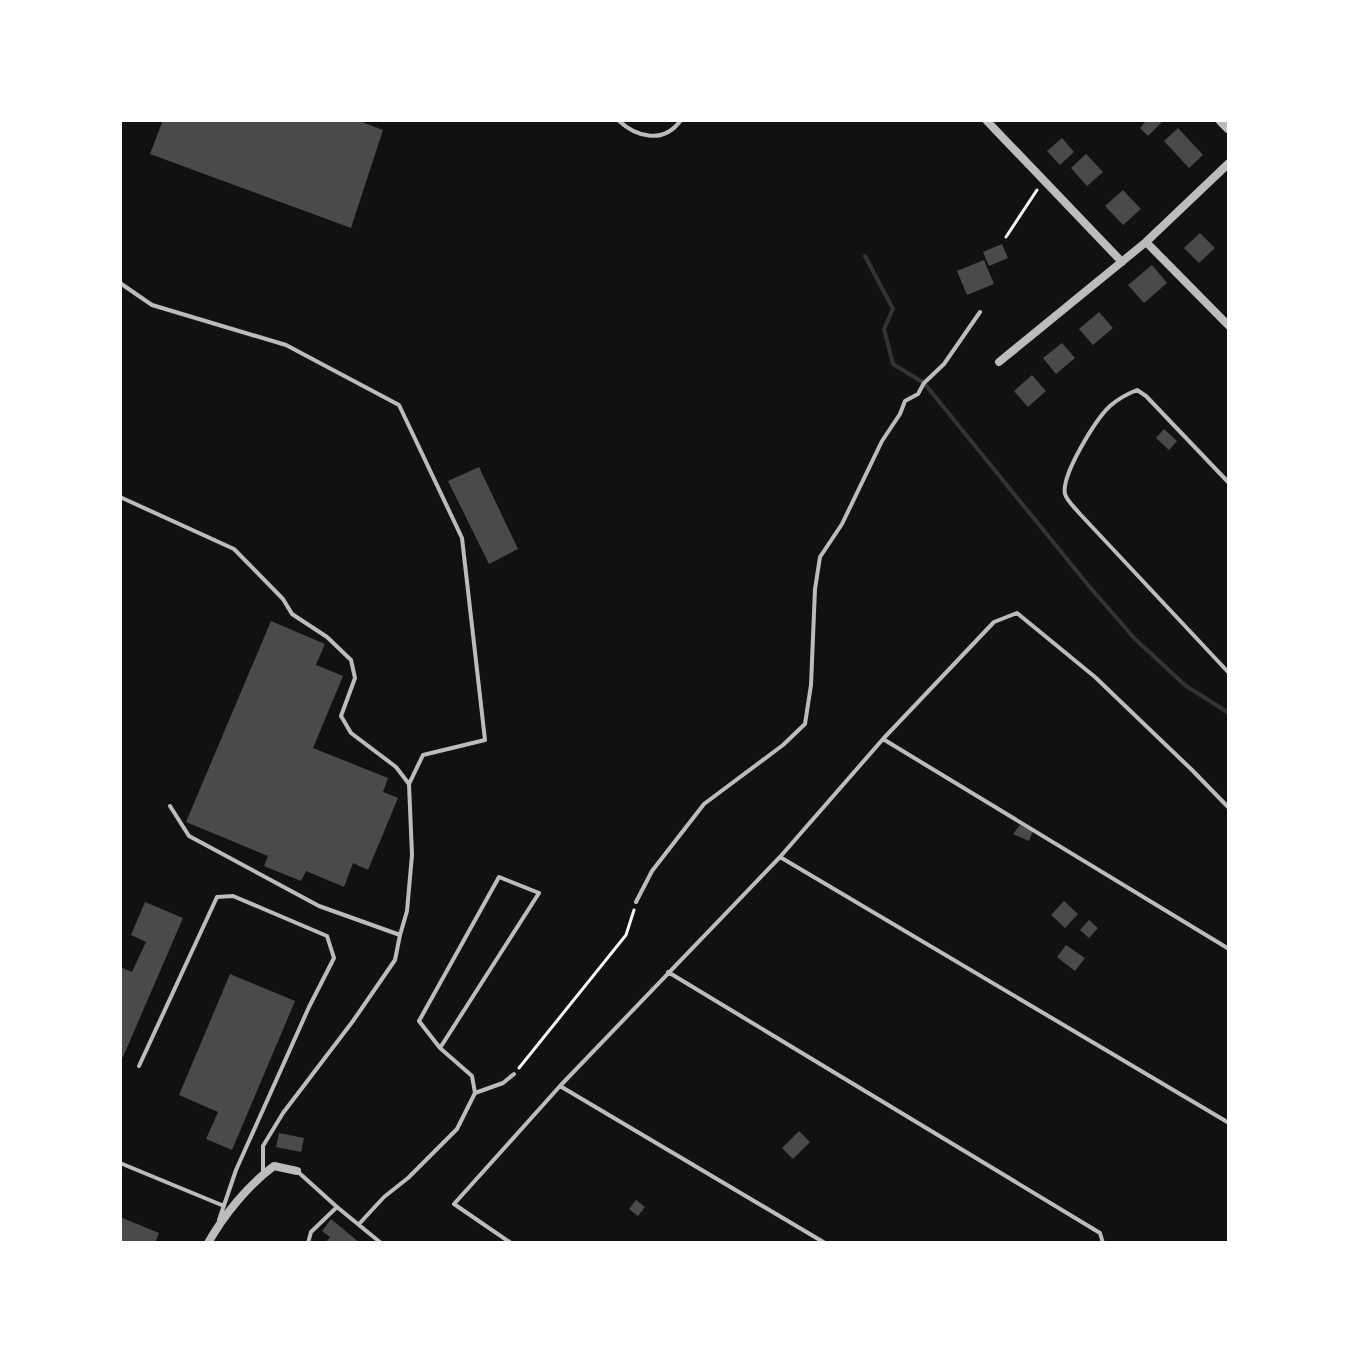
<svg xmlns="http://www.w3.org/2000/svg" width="1349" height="1363" viewBox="0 0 1349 1363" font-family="Helvetica,sans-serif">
<rect width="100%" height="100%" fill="#111"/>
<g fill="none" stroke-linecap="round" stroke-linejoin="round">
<path stroke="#333" stroke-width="4" d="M865 256 893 309 884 329 893 364 924 383 1088 585 1135 639 1186 686 1229 713"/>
</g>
<path fill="#4a4a4a" d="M163 120H357L383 130 351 228 150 154Z
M1143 120H1164L1148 136 1140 128 1145 122Z
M1178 128 1203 155 1189 168 1164 141Z
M1062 138 1074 152 1060 165 1047 151Z
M1086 154 1103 172 1087 186 1071 168Z
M1123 190 1141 209 1123 225 1105 206Z
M1200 233 1215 248 1199 263 1184 248Z
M1002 244 1008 258 989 266 983 252Z
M984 260 994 284 967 295 957 271Z
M1152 265 1167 283 1144 303 1128 285Z
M1099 312 1113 328 1093 345 1079 329Z
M1062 343 1075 358 1056 374 1043 358Z
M1032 375 1046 391 1028 407 1014 391Z
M1164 429 1177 441 1169 450 1156 438Z
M479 467 518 549 489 564 448 481Z
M271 621 325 644 316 665 343 676 313 748 388 778 383 792 398 798 368 870 353 863 344 887 306 871 301 881 264 866 268 856 186 822Z
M1020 825 1033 831 1029 841 1013 834Z
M1064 901 1078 914 1065 928 1051 915Z
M145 902 183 918 123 1057 120 1056V967L132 972 146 942 131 935Z
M1089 920 1098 928 1089 938 1080 930Z
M1066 945 1085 958 1075 971 1057 957Z
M230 974 295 1001 232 1150 206 1139 218 1112 179 1095Z
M799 1131 810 1142 793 1159 782 1148Z
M279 1133 304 1138 301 1152 276 1147Z
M636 1200 645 1207 638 1216 629 1209Z
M120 1217 159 1233 155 1243H120Z
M331 1219 360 1243H325L330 1237 322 1231Z"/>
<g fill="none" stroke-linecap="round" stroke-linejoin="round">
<path stroke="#f5f5f5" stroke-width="3" d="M1006 237 1037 190
M519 1068 626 935 634 910"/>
<path stroke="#bcbcbc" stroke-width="4" d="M618 120C637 138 664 144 681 120
M120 283 152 305 286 345 399 405 462 538 485 740 423 755 409 784
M1229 483 1146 396 1137 390C1127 394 1118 399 1110 406 1096 419 1061 475 1065 494 1067 501 1075 508 1080 514L1229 673
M120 497 234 549 283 599 292 614 327 637 351 660 355 678 341 716 351 733 396 767 409 784 412 855 407 911 400 935
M883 739 1229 949
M170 806 189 836 319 906 400 935 395 960 353 1021 283 1113 263 1146V1172
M780 857 1229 1123
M636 902 652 871 704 804 783 745 805 724 811 685 815 589 820 557 842 524 882 441 900 414 905 401 918 394 924 383 944 364 980 312
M668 972 1100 1233 1103 1243
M440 1048 539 893 499 877 419 1021 440 1048 472 1076 475 1093
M139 1066 217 897 233 896 327 936 334 958 309 1007 236 1170 219 1220
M560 1086 825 1243
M120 1163 224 1206
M297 1171 337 1207 381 1243
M359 1224 384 1197 408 1178 457 1129 475 1093 503 1083 514 1074
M308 1243 311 1232 337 1207
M511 1243 454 1204 560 1086 780 857 883 739 994 622 1017 613 1095 677 1192 770 1229 808"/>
<path stroke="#bcbcbc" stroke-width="8" d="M986 120 1122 262
M1146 242 1229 326
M999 362 1146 242 1229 163
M208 1243C224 1215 248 1185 274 1166L297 1171"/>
<path stroke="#bcbcbc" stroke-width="11" d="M1221 120 1229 128"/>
</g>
<rect width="1349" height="1363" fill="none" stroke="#ffffff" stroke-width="244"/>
</svg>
